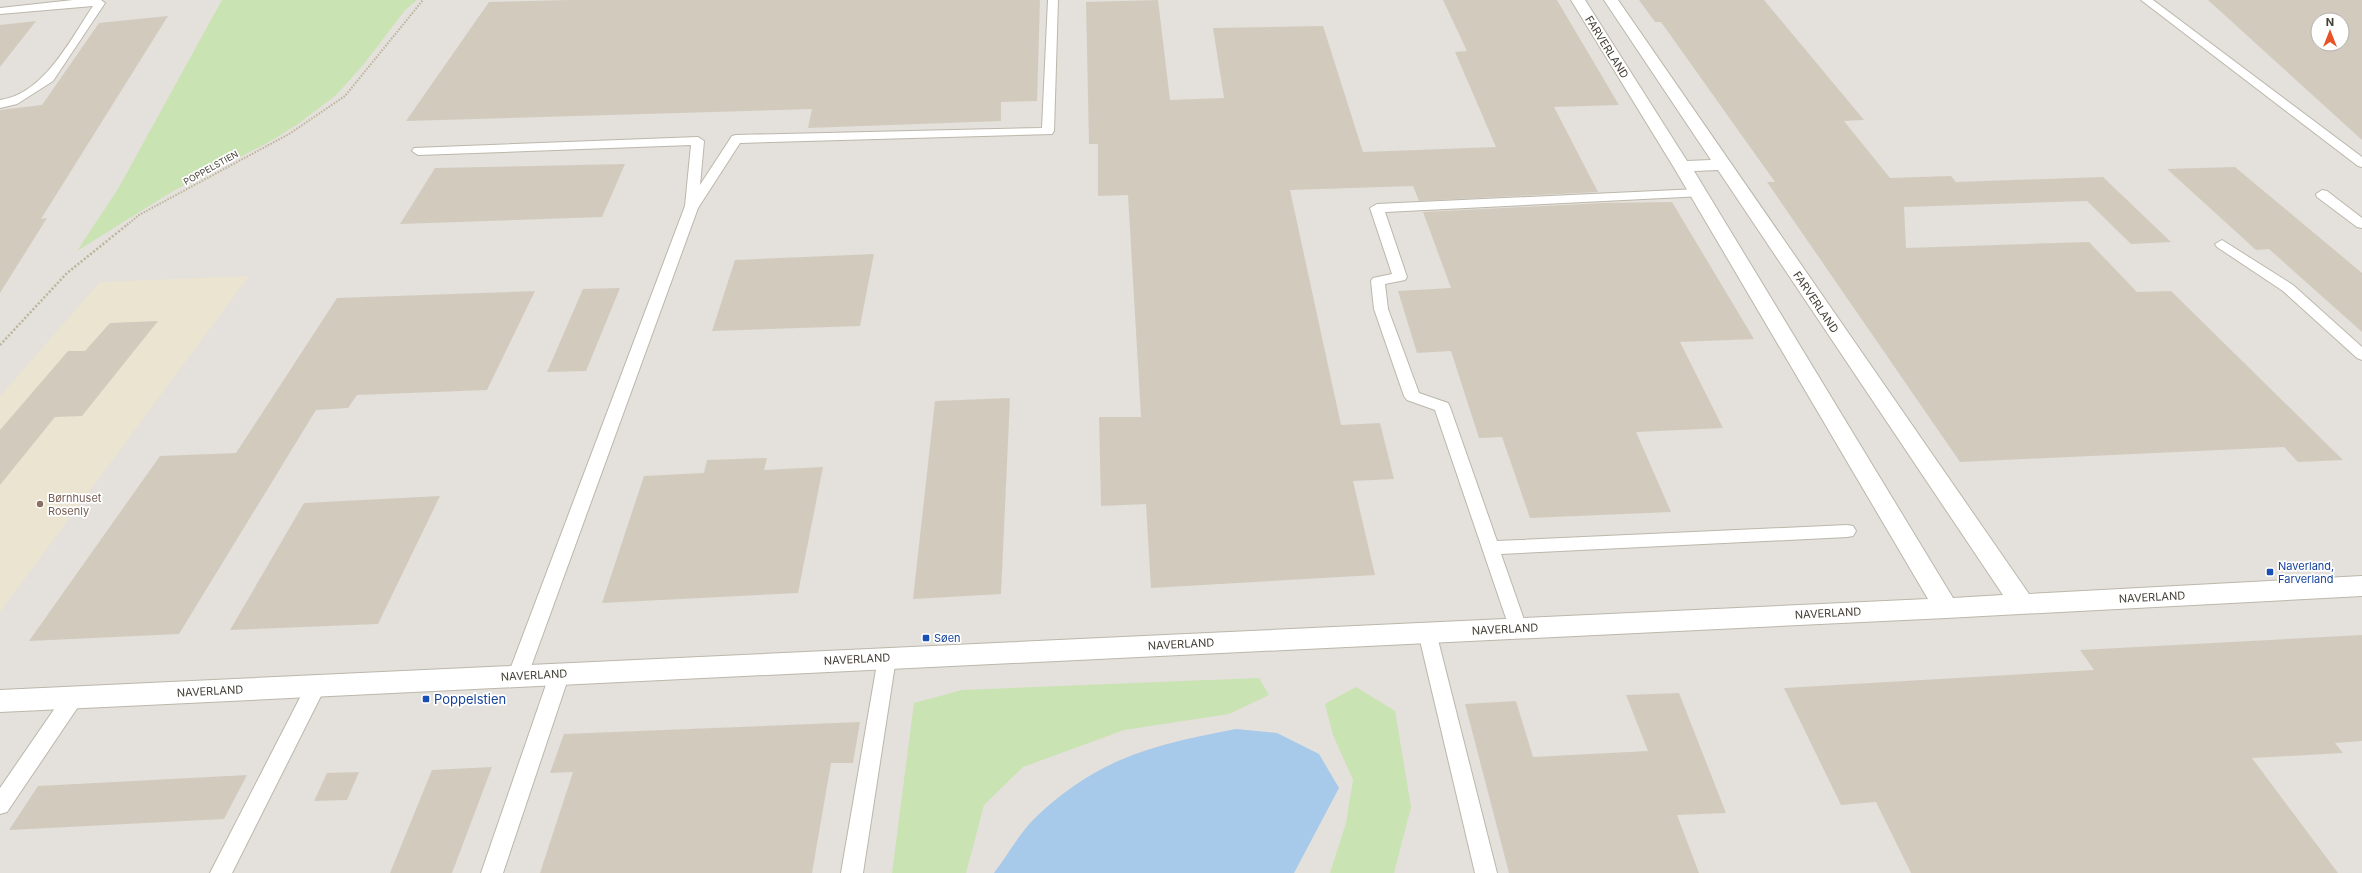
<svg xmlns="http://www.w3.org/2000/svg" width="2362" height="873" viewBox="0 0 2362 873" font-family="Inter,sans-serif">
<rect width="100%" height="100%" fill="#f1efe6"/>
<path fill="#e4e0db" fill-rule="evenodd" d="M0 0H2362V873H0ZM2318 20H2342V44H2318Z"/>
<path fill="#eae4d1" d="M249 276 0 612V396L100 282Z"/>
<path fill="#c9e3b2" d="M222 0H417L405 10 364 64 336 95 298 124 269 142 173 191 77 251 118 189Z
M1259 678 1269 695 1229 714 1124 730 1023 767 984 805 966 873H892L914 703 962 690Z
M1356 687 1395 711 1411 807 1394 873H1330L1346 823 1353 780 1333 735 1325 704Z"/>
<path fill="#a7c9ea" d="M1236 729 1277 733 1319 754 1339 788 1294 873H994C1007 856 1019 834 1034 819 1097 758 1153 745 1236 729Z"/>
<path fill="#d2cbbd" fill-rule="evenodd" d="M570 0H1040L1037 101 1001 102V121L808 128 812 109 406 121 489 2Z
M1158 0 1170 100 1224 98 1213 28 1323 26 1363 152 1496 147 1455 52 1467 51 1443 0H1557L1619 105 1554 107 1598 192 1419 201 1413 186 1290 190 1341 425 1380 423 1394 479 1353 481 1375 575 1151 588 1146 504 1101 506 1099 417H1141L1128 195 1098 196V144H1089L1086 2Z
M1639 0H1764L1864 120 1844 121 1890 178 1951 176 1956 182 2103 177 2171 242 2131 244 2087 201 1904 207 1906 248 2089 242 2137 292 2171 291 2343 460 2298 462 2284 447 1960 462 1767 182H1775L1661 22H1655Z
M2208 0H2362V140ZM2318 20H2342V44H2318Z
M168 16 41 219 47 218 0 293V110L42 105 99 23Z
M36 21 0 67V25Z
M625 164 602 217 400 224 435 168Z
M2235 167 2362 273V332L2269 249 2256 250 2167 169Z
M1672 202 1754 339 1680 342 1723 428 1636 432 1671 512 1530 518 1502 437 1479 438 1451 351 1417 353 1398 291 1451 288 1423 212 1603 203Z
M874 254 860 326 712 331 735 260Z
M620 288 586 371 547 372 583 289Z
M535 291 487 390 357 395 348 408 316 410 179 634 29 641 160 456 236 453 337 298Z
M158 321 82 416 55 417 0 485V430L68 351H85L110 323Z
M1010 398 1001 594 913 599 935 401Z
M767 458 764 470 823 467 798 593 602 603 644 476 704 473 707 460Z
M440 496 378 624 230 630 304 503Z
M2362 635V741L2335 743 2343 753 2252 758 2338 873H1911L1876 802 1841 805 1784 688 2094 670 2080 650Z
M1679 693 1726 813 1677 815 1699 873H1509L1465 704 1516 701 1533 757 1648 751 1626 695Z
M860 722 853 763H831L812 873H540L573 772 550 773 564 734Z
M492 767 452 873H390L432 770Z
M359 772 347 800 314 801 327 773Z
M247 775 224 819 9 830 38 786Z"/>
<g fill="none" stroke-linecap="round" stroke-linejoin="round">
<defs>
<path id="service" d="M73 0H101L105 3 53 81 17 104 0 108V100C44 94 70 40 93 6L0 14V8Z
M1048 0H1058L1054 131 1052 134 740 143 698 208 528 675 525 681 518 683 511 681 508 675 685 206 691 145 418 155 412 151 414 148 698 137 704 141 700 185 732 136 736 135 1042 128Z
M2141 0H2153L2362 157V167L2358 166Z
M1698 189 1703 190 1704 193 1703 196 1385 212 1407 277 1405 280 1385 284 1388 309 1419 393 1448 403 1450 407 1497 541 1847 525 1853 526 1856 531 1853 536 1847 537 1501 554 1527 628 1525 633 1518 635 1511 633 1435 410 1407 400 1404 396 1374 309 1371 281 1373 278 1392 274 1370 208 1377 204Z
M2322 190 2327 191 2362 218V228L2357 227 2317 197 2316 194Z
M2222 240 2293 285 2362 347V360L2357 358 2283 291 2217 247 2215 244Z
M1427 625 1434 627 1436 632 1497 873H1475L1418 632 1420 627Z
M887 650 894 653 896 658 863 873H841L878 658 880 653Z
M560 665 567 667 570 673 503 873H481L550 673 553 667Z
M316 678 323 680 326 686 232 873H210L309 680Z
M73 690 80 692 83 698 80 704 7 812 0 814V788L66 692Z"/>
<path id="minor" d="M1571 0H1585L1687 161 1711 160 1604 0H1618L2029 594 2362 576V596L1946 618 0 712V690L1928 599 1673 166ZM1718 170 2003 595 1953 598 1694 171Z"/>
</defs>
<use href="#service" stroke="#bcb7aa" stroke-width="2"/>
<use href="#minor" stroke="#bcb7aa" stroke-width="2"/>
<path stroke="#bdb49c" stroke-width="2" stroke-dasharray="1.5 1.5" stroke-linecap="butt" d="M127 225 139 215 289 134 345 96 423 0"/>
<path stroke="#bdb49c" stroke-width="2.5" stroke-dasharray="2 2" stroke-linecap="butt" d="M0 345 67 273 128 224"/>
<use href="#service" fill="#fff" fill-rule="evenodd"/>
<use href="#minor" fill="#fff" fill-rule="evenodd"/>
</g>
<circle fill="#8d6e63" stroke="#fff" stroke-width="1.5" cx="40" cy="504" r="4"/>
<g fill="#1a4fb4" stroke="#fff" stroke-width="1.5">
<rect x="2266" y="568" width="8" height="8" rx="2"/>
<rect x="922" y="634" width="8" height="8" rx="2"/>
<rect x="422" y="695" width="8" height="8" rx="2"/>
</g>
<g text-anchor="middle" stroke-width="3.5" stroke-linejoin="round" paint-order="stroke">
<g font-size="9" fill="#443f36" stroke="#fff">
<text transform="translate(211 168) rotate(-29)" y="3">POPPELSTIEN</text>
</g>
<g font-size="11" fill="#443f36" stroke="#fff">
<text transform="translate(1607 47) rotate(58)" y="4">FARVERLAND</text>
<text transform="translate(1816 302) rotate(56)" y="4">FARVERLAND</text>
<text transform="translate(2152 597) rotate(-3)" y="4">NAVERLAND</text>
<text transform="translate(1828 613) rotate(-3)" y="4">NAVERLAND</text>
<text transform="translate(1505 629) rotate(-3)" y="4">NAVERLAND</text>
<text transform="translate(1181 644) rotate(-3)" y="4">NAVERLAND</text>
<text transform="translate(857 659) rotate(-3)" y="4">NAVERLAND</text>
<text transform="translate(534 675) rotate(-3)" y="4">NAVERLAND</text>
<text transform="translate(210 691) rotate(-3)" y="4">NAVERLAND</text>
</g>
<g font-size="11" fill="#785e54" stroke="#fff" text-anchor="start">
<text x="48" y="502">Børnhuset<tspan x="48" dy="13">Rosenly</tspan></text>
</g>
<g font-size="11" fill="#164399" stroke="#fff" text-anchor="start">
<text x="2278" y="570">Naverland,<tspan x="2278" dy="13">Farverland</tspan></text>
<text x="934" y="642">Søen</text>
</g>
<g font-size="13" fill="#164399" stroke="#fff" text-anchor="start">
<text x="434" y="704">Poppelstien</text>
</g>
</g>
<g transform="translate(2330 32)"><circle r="19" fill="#ffffff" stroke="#b4b2af"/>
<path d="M0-3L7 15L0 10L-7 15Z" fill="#e85227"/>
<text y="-6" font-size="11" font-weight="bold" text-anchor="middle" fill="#443f36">N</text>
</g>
</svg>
